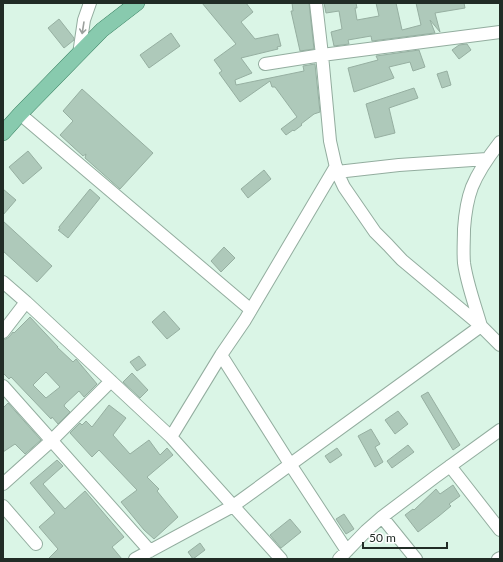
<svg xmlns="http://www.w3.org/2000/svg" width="503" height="562" viewBox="0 0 503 562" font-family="Lato,sans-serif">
<rect width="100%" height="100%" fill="#daf5e6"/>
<path fill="#aec9ba" stroke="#96afa1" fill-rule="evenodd" d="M202 3H246L253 12 241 22 255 39 278 34 281 46 277 47 278 49 241 58 252 73 235 80 236 85 304 71 303 66 315 64 320 112 314 114 301 124 302 125 294 131 293 130 286 135 281 129 297 117 275 87H272L270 81 240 102 219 73 222 71 214 60 236 44Z
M292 3H309L314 49 300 51 291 11H293Z
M324 3H356L357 8H355L357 20 379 16 376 3H396L402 30 421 25 416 3H464L465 8 435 13 440 32 430 20 435 33 372 41 371 36 348 40 349 44 334 46 331 32 342 29 339 11 326 13Z
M59 19 74 38V40L64 48 48 28Z
M171 33 180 46 149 68 140 55Z
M467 44 471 50 459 59 452 50 459 45Z
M419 50 425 67 413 71 410 62 389 67 394 78 354 92 348 68 378 60 376 56Z
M447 71 451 85 442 88 437 74Z
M414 88 418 98 389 108 395 133 375 138 366 104Z
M82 89 153 153 120 189 85 158 86 154 83 156 60 135 73 121 63 111Z
M28 151 42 168 23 184 9 167Z
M264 170 271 179 248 198 241 189Z
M3 189 16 200 3 215Z
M90 189 100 198 68 238 58 230 60 229 59 227Z
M3 221 52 266 37 282 3 251Z
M224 247 235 258 221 272 211 261Z
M164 311 180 329 167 339 152 322Z
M30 317 58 347H57L73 362 76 359 97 384 84 397 79 391 65 404 64 406 70 412 58 424 52 417 51 419 11 377 9 379 3 373V339H6L9 337 13 332 14 333ZM46 372 60 387 46 398 33 385Z
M139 356 146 365 137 371 130 362Z
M132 373 148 390 140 398 123 382Z
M428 392 460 445 453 450 421 396Z
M8 403 41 440 25 454 15 444 3 452V408Z
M109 405 126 418 113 435 130 454 149 440 160 455 167 448 173 455 147 477 159 489 157 491 178 517 154 539 144 530 121 502 137 490 99 450 92 457 70 433 80 423 82 425 86 421 92 427Z
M398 411 408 424 395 434 385 420Z
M371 429 380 444 375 447 383 462 375 467 358 436Z
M408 445 414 452 392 468 387 461Z
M337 448 342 455 330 463 325 456Z
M57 460 63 466 43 484 65 509 85 491 124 537 112 547 122 559H48L58 549 39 527 55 513 30 483Z
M453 485 460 496 449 504 451 506 439 516 418 532 405 515 413 509 414 510 436 489 440 494Z
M344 514 354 529 346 534 336 519Z
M290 519 301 532 281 548 270 535Z
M200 543 205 550 193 559 188 552Z"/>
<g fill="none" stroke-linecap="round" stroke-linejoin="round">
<defs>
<path id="minor" d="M316 3 322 55 330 141 337 172 344 187 375 232 388 245 402 260 481 326 500 345
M79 54 84 20 90 3
M265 64 322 55 500 32
M20 114 251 310
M337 172 399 165 487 159
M3 282 26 302 171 437 281 559
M3 332 26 302
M221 355 290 464 347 551
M3 386 150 551
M171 437 221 355 245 320 336 166
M450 466 500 530
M3 484 51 441 111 381
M3 506 36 544
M382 517 416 559
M135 559 233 506 481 326C475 305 467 284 464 263 463 252 464 240 464 229 465 215 467 200 472 187 479 170 489 156 500 142
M339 559 366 531 382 517 435 477 500 430
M498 559 500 558"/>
<path id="major" d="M3 133 20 114 102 30 137 3"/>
</defs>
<use href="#minor" stroke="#93ad9f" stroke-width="14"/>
<use href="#major" stroke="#317b5b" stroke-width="16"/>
<use href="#minor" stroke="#fff" stroke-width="12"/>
<use href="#major" stroke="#88caae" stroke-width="15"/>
</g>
<defs><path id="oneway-shaft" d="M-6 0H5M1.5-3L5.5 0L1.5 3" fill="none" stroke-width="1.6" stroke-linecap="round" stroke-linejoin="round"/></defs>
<use stroke="#9ba09d" href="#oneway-shaft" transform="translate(83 28) rotate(99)"/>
<rect width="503" height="562" fill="none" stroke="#212c26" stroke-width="8"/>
<path d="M363 542v6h84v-6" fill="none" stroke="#212c26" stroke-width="2"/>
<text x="369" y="542" font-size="12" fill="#212c26" stroke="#ffffff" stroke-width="3" paint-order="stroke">50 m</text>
</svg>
